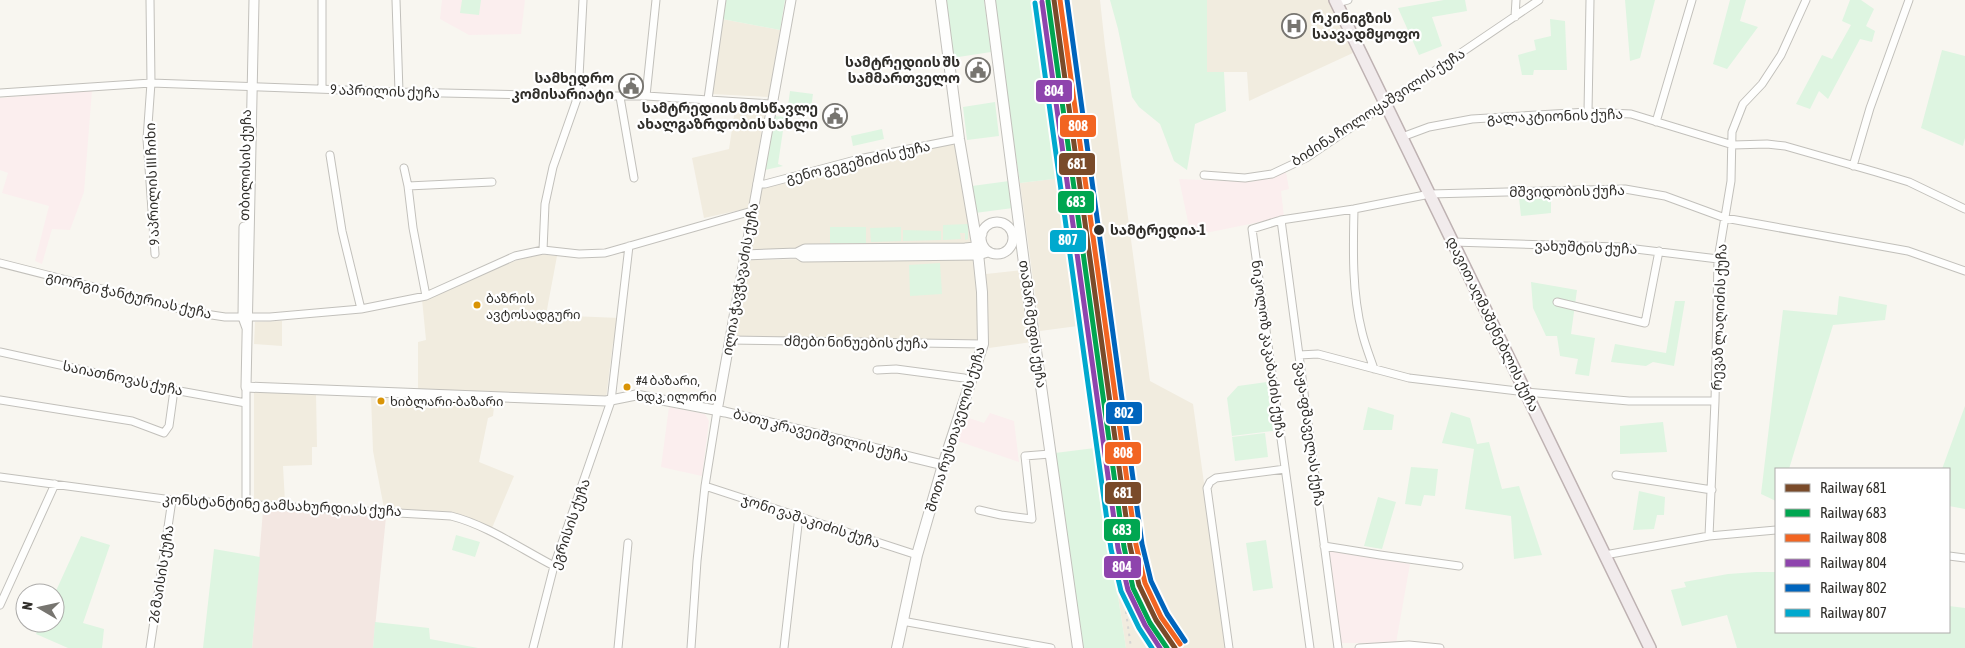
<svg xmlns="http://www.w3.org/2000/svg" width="1965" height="648" viewBox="0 0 1965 648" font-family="'Asap Condensed','Noto Sans Georgian',sans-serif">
<rect width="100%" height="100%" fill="#f8f6f0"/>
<path fill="#f1ecdf" d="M1030 0H1100L1105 46 1150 381 1193 404 1227 648H1126L1087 394 1094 393 1085 325 1040 331 1020 183 1061 178 1036 6H1031Z
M1207 0H1328L1355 52 1249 101 1247 72H1207Z
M722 19 780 30 769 97 711 94Z
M736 103 766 106 749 208 704 218 692 158 729 149Z
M958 140 974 244 748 250 758 188Z
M537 254 557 256 546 315 620 318 617 342 613 343 606 399 418 390V342L426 340 422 299 487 270Z
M974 256 979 337 975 341 733 338 747 260Z
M1022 270 1032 342 989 348 986 274Z
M282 321V346L254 344 255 322Z
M254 391 316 393 317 447H312V465L283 466 285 502 254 500Z
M371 397 495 398 493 416 488 418 479 462 514 476 492 528 452 512 384 508 373 451Z"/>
<path fill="#f3e7e2" d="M263 510 386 517 373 648H252Z"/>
<path fill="#fbeeee" d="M442 0H525L521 34 469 35 440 19Z
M92 90 84 192 70 230 52 229 42 264 35 261 49 206 2 193 8 173 0 170V98Z
M1286 172 1289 189 1281 191 1284 217 1191 236 1179 179 1251 182Z
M669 407 705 414 709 421 702 476 661 467Z
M990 413 1014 421 1019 462 955 440 963 416 984 423Z
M1327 548 1410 564 1396 643H1338Z"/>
<path fill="#def5e1" d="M462 0H481L479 15 460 13Z
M724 0H785L780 30 722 19Z
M945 0H984L991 52 952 58Z
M993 0H1030L1031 6H1036L1062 178 1020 183Z
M1110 0H1207V72H1224L1226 111 1195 124 1187 170 1174 161 1160 124 1139 107 1132 97 1118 29Z
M1444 0H1465L1467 11 1432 17 1442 46 1419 55 1398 8Z
M1625 0H1655L1640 58 1630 61Z
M1730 0H1746L1740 21 1758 27 1727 69 1713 64Z
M1850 0H1861L1874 9 1866 26 1875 31 1872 42 1860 39 1828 99 1819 91 1810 109 1796 104 1822 55 1832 59 1851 25 1842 21Z
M1550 19 1565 21 1567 70H1534L1533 75H1522L1518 55 1536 50 1534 40 1551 36Z
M1942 50 1965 56V138L1963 146 1921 128Z
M790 91 813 94 811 108 788 106Z
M995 102 999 136 967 140 963 107Z
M774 116 785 117 778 164 783 166 765 170Z
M882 129 884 139 853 146 851 136Z
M1009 181 1013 208 975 213 972 186Z
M1519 198 1551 199V213L1521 216Z
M968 224V239L965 240V233H960L961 239 943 240V225Z
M830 227H866V243H830Z
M901 227V241L871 242 870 228Z
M903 230 941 231V240L903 241Z
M940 263 942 294 910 296 909 265Z
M1531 282 1577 290 1571 334 1595 338 1589 376 1575 374 1578 359 1560 356 1557 336H1546L1533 308Z
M1839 296 1887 305 1885 320 1833 325 1789 469H1776V501L1761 494 1783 310 1837 315Z
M1675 301H1685L1674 366 1653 362 1646 366 1611 362 1615 344 1666 353Z
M1267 382 1273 431 1232 436 1227 398 1238 386Z
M1965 406V509L1949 506V469H1942Z
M1368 407 1394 415 1392 430H1363Z
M1451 412 1470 418 1477 444 1489 442 1502 489 1519 486 1542 555 1514 559 1511 516 1465 509 1474 449 1442 443Z
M1663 422 1667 452 1620 454V426Z
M1265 433 1268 457 1235 461 1232 437Z
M1095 448 1126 648H1082L1055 453Z
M1411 467 1438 469 1435 496 1424 495 1421 506 1405 504Z
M1639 491 1665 497 1664 515H1657L1654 529 1633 530Z
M1378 497 1396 502 1382 549 1364 546Z
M456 535 480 542 475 557 452 550Z
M81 536 110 545 83 623 104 629 102 648H68L36 634 41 623H55V593Z
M1266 540 1273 588 1253 591 1246 543Z
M214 549 260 557 252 648H203Z
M1756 572H1776V632H1949V606L1965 608V648H1737L1727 615 1682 626 1671 590 1686 587 1684 582 1728 574Z
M375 622 429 628 430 639 478 648H373Z"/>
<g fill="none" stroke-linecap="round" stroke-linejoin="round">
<defs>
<path id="minor" d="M150 0 151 83 147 139 155 254
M396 0 399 92
M1337 3 1348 0
M1515 17 1516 0
M322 89V0
M0 93 151 83 399 92 578 96H646L771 104
M646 96 656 0
M620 97 634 178
M708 99 722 0
M1588 112 1590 0
M1656 122 1692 0
M1402 137 1429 127 1472 119 1588 112 1631 114 1733 145 1767 144 1785 146 1876 172 1909 182 1965 209
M330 155 342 231 361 309
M1853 166 1870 108 1909 0
M404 168 408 186
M1204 175 1245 178 1272 174 1306 158 1539 0
M757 184H765L859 159 959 139
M1354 209C1353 250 1352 293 1362 332 1365 345 1370 357 1374 369
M1281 220 1338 648
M1453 242 1619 247 1718 259
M543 250 545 204 553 167 578 96 583 0
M0 263 192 312 225 317H270L361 309 426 296 515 256 543 250 579 254 605 253 752 211
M426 296 413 228 408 186 492 182
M1557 302 1645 323 1659 251
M729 340 983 344
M0 352 174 390 246 403
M1299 355 1318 354 1409 378 1526 392 1629 401H1715
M877 370 896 369 964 378 972 381
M0 400 132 421 164 433 169 426 174 390
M1616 475 1712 490
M0 477 172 500 451 516C487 525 521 549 554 566
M705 486 917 555
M246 505V387
M979 510 1001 515 1032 519 1025 456 1050 454
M1709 536 1715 401 1718 259 1731 181 1732 132 1743 104 1762 84 1781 55 1806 0
M1324 546 1380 555 1459 566
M1605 555 1709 536 1776 530
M1949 556 1965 558
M0 605 55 484
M902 621 1051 648
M150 648 172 500
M533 648 554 566 611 401 629 246
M618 648 628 543
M691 648 697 561 705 486 717 411
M784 648 799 516
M1229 648 1207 488 1210 482 1216 478 1285 469
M1310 648 1252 229 1281 220 1354 209 1430 194 1625 189 1665 196 1725 218 1908 251 1965 271
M1359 648 1409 645 1440 648"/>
<path id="tertiary" d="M254 0 246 387 606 401 636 395 725 412 943 465
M981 238a16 16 0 1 1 32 0a16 16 0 1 1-32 0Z
M244 227 243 317 247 328
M797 253 805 249 965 248 975 247 982 234
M744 255 797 253 803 257 978 255 988 252
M717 411 791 0"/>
<path id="secondary" d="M990 0 1028 294 1078 648
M897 648 917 555 943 465 983 344 982 292 977 244 959 139 941 0"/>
<path id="primary" d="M1335 0 1650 648"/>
</defs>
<use href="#minor" stroke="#c2c0bb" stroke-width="9"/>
<use href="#tertiary" stroke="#c2c0bb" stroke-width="11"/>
<use href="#secondary" stroke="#c2c0bb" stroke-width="12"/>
<use href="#primary" stroke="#beb2b2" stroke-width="14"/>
<use href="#minor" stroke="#fefefd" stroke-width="7"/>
<use href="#tertiary" stroke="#fefefd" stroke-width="9"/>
<use href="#secondary" stroke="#fefefd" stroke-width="10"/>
<use href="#primary" stroke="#f1ebec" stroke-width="11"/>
<path stroke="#d6d5d3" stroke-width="2" stroke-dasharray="2.5 5" stroke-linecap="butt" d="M1058 0 1136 551C1145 590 1157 616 1181 648
M1096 396 1131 648"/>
<defs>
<path id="rail-1" d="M1054 0 1130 546 1139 585 1156 620 1175 648"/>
<path id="rail-2" d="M1048 1 1124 547 1133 588 1150 623 1167 648"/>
<path id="rail-3" d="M1060 0 1136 545 1145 583 1161 617 1180 644"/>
<path id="rail-4" d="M1042 2 1118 548 1128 590 1145 625 1160 648"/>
<path id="rail-5" d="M1067 0 1142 544 1151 581 1167 614 1185 641"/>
<path id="rail-6" d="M1035 3 1111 549 1121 591 1139 628 1152 648"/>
</defs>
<use href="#rail-1" stroke="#fff" stroke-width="9"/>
<use href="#rail-2" stroke="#fff" stroke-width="9"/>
<use href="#rail-3" stroke="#fff" stroke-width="9"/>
<use href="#rail-4" stroke="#fff" stroke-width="9"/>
<use href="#rail-5" stroke="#fff" stroke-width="9"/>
<use href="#rail-6" stroke="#fff" stroke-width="9"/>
<use href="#rail-1" stroke="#7a4b2a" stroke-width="5"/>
<use href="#rail-2" stroke="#00a651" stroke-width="5"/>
<use href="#rail-3" stroke="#f26522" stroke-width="5"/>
<use href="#rail-4" stroke="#8e44ad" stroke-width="5"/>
<use href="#rail-5" stroke="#0065bd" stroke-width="5"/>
<use href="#rail-6" stroke="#00a9ce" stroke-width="5"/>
</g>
<defs>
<symbol id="hospital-ring" viewBox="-11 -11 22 22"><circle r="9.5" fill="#fff" stroke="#777570" stroke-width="1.5"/><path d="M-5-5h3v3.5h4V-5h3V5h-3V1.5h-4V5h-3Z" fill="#777570"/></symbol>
<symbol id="civic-ring" viewBox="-11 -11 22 22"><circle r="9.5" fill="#fff" stroke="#777570" stroke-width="1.5"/><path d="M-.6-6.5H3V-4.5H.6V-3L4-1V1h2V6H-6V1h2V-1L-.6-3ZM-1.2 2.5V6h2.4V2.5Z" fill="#777570"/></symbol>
</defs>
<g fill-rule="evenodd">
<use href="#hospital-ring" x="1280" y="12" width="28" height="28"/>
<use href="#civic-ring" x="964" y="56" width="28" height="28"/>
<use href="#civic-ring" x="617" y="72" width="28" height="28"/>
<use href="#civic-ring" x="821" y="102" width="28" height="28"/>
</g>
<circle fill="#312f2b" stroke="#fff" stroke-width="2" cx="1099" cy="230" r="6"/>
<g fill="#d99406" stroke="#fff" stroke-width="2">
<circle cx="477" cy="305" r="4.5"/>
<circle cx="627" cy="387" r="4.5"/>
<circle cx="381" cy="401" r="4.5"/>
</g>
<g text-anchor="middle" stroke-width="4.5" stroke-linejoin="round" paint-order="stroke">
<g font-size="13" fill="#312f2b" stroke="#fff" text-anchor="start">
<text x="486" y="303">ბაზრის<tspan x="486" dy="16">ავტოსადგური</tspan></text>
<text x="636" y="385">#4 ბაზარი,<tspan x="636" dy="16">ხდკ, ილორი</tspan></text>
<text x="390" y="406">ხიბლარი-ბაზარი</text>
</g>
<g font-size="14" font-weight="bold" fill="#312f2b" stroke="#fff" text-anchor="end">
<text x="1312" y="23" text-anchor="start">რკინიგზის<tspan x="1312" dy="16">საავადმყოფო</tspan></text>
<text x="960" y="67">სამტრედიის შს<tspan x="960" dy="16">სამმართველო</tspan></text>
<text x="614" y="83">სამხედრო<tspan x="614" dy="16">კომისარიატი</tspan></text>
<text x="818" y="113">სამტრედიის მოსწავლე<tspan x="818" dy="16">ახალგაზრდობის სახლი</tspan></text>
</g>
<g font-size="14" fill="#312f2b" stroke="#fff">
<text transform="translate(385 91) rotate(2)" y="5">9 აპრილის ქუჩა</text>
<text transform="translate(1378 107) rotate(-33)" y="5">ბიძინა ჩოლოყაშვილის ქუჩა</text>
<text transform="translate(1555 116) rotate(-2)" y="5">გალაკტიონის ქუჩა</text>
<text transform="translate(858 162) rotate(-13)" y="5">გენო გეგეშიძის ქუჩა</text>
<text transform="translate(245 165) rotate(-89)" y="5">თბილისის ქუჩა</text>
<text transform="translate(152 184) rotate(-92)" y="5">9 აპრილის III ჩიხი</text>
<text transform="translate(1567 191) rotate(-1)" y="5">მშვიდობის ქუჩა</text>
<text transform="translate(1586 247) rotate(2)" y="5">ვახუშტის ქუჩა</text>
<text transform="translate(740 279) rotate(-80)" y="5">ილია ჭავჭავაძის ქუჩა</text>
<text transform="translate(129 295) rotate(13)" y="5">გიორგი ჭანტურიას ქუჩა</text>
<text transform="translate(1719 317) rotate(-88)" y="5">რევაზ ლაღიძის ქუჩა</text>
<text transform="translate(1033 324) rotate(82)" y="5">თამარ მეფის ქუჩა</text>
<text transform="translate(1493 324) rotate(64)" y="5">დავით აღმაშენებლის ქუჩა</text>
<text transform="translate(856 342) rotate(1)" y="5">ძმები ნინუების ქუჩა</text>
<text transform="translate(1269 349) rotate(82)" y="5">ნიკოლოზ კაკაბაძის ქუჩა</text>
<text transform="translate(123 378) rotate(12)" y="5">საიათნოვას ქუჩა</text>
<text transform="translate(955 429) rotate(-73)" y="5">შოთა რუსთაველის ქუჩა</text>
<text transform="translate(1310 434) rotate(82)" y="5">ვაჟა-ფშაველას ქუჩა</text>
<text transform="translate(821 435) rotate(14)" y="5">ბათუ კრავეიშვილის ქუჩა</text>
<text transform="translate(282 505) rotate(3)" y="5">კონსტანტინე გამსახურდიას ქუჩა</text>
<text transform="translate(811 521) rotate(18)" y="5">ჯონი ვაშაკიძის ქუჩა</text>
<text transform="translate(570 524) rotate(-71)" y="5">ეგრისის ქუჩა</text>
<text transform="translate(161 574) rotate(-81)" y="5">26 მაისის ქუჩა</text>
</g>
<g font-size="14" font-weight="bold" fill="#312f2b" stroke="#fff" text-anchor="start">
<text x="1110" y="235">სამტრედია-1</text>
</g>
</g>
<g stroke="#fff" stroke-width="2">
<rect x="1035" y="79" width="38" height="24" rx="5" fill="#8e44ad"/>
<rect x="1059" y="114" width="38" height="24" rx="5" fill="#f26522"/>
<rect x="1058" y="152" width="38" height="24" rx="5" fill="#7a4b2a"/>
<rect x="1057" y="190" width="38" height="24" rx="5" fill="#00a651"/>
<rect x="1049" y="229" width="38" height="24" rx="5" fill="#00a9ce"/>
<rect x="1105" y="401" width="38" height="24" rx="5" fill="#0065bd"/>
<rect x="1104" y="441" width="38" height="24" rx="5" fill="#f26522"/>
<rect x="1104" y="481" width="38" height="24" rx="5" fill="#7a4b2a"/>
<rect x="1103" y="518" width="38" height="24" rx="5" fill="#00a651"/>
<rect x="1103" y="555" width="39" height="24" rx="5" fill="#8e44ad"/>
</g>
<g font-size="14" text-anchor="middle" font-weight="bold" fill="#fff">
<text x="1054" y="96">804</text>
<text x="1078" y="131">808</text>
<text x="1077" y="169">681</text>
<text x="1076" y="207">683</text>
<text x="1068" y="245">807</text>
<text x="1124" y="418">802</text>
<text x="1123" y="458">808</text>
<text x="1123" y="498">681</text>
<text x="1122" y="535">683</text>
<text x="1122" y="572">804</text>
</g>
<rect x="1775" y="468" width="175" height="165" fill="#ffffff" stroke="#adacaa"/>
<rect x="1785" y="484" width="25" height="8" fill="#7a4b2a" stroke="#adacaa"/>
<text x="1820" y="493" font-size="15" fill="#312f2b">Railway 681</text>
<rect x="1785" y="509" width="25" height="8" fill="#00a651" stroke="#adacaa"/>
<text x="1820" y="518" font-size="15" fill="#312f2b">Railway 683</text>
<rect x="1785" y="534" width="25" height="8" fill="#f26522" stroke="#adacaa"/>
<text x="1820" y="543" font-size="15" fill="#312f2b">Railway 808</text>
<rect x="1785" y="559" width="25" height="8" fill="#8e44ad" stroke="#adacaa"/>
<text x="1820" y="568" font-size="15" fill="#312f2b">Railway 804</text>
<rect x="1785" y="584" width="25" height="8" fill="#0065bd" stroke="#adacaa"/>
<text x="1820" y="593" font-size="15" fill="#312f2b">Railway 802</text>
<rect x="1785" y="609" width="25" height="8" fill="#00a9ce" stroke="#adacaa"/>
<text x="1820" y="618" font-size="15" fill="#312f2b">Railway 807</text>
<g transform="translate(40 608) rotate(279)"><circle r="24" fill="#ffffff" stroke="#adacaa"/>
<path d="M0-4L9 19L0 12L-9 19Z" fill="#777570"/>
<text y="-8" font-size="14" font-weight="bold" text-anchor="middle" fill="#312f2b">N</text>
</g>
</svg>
